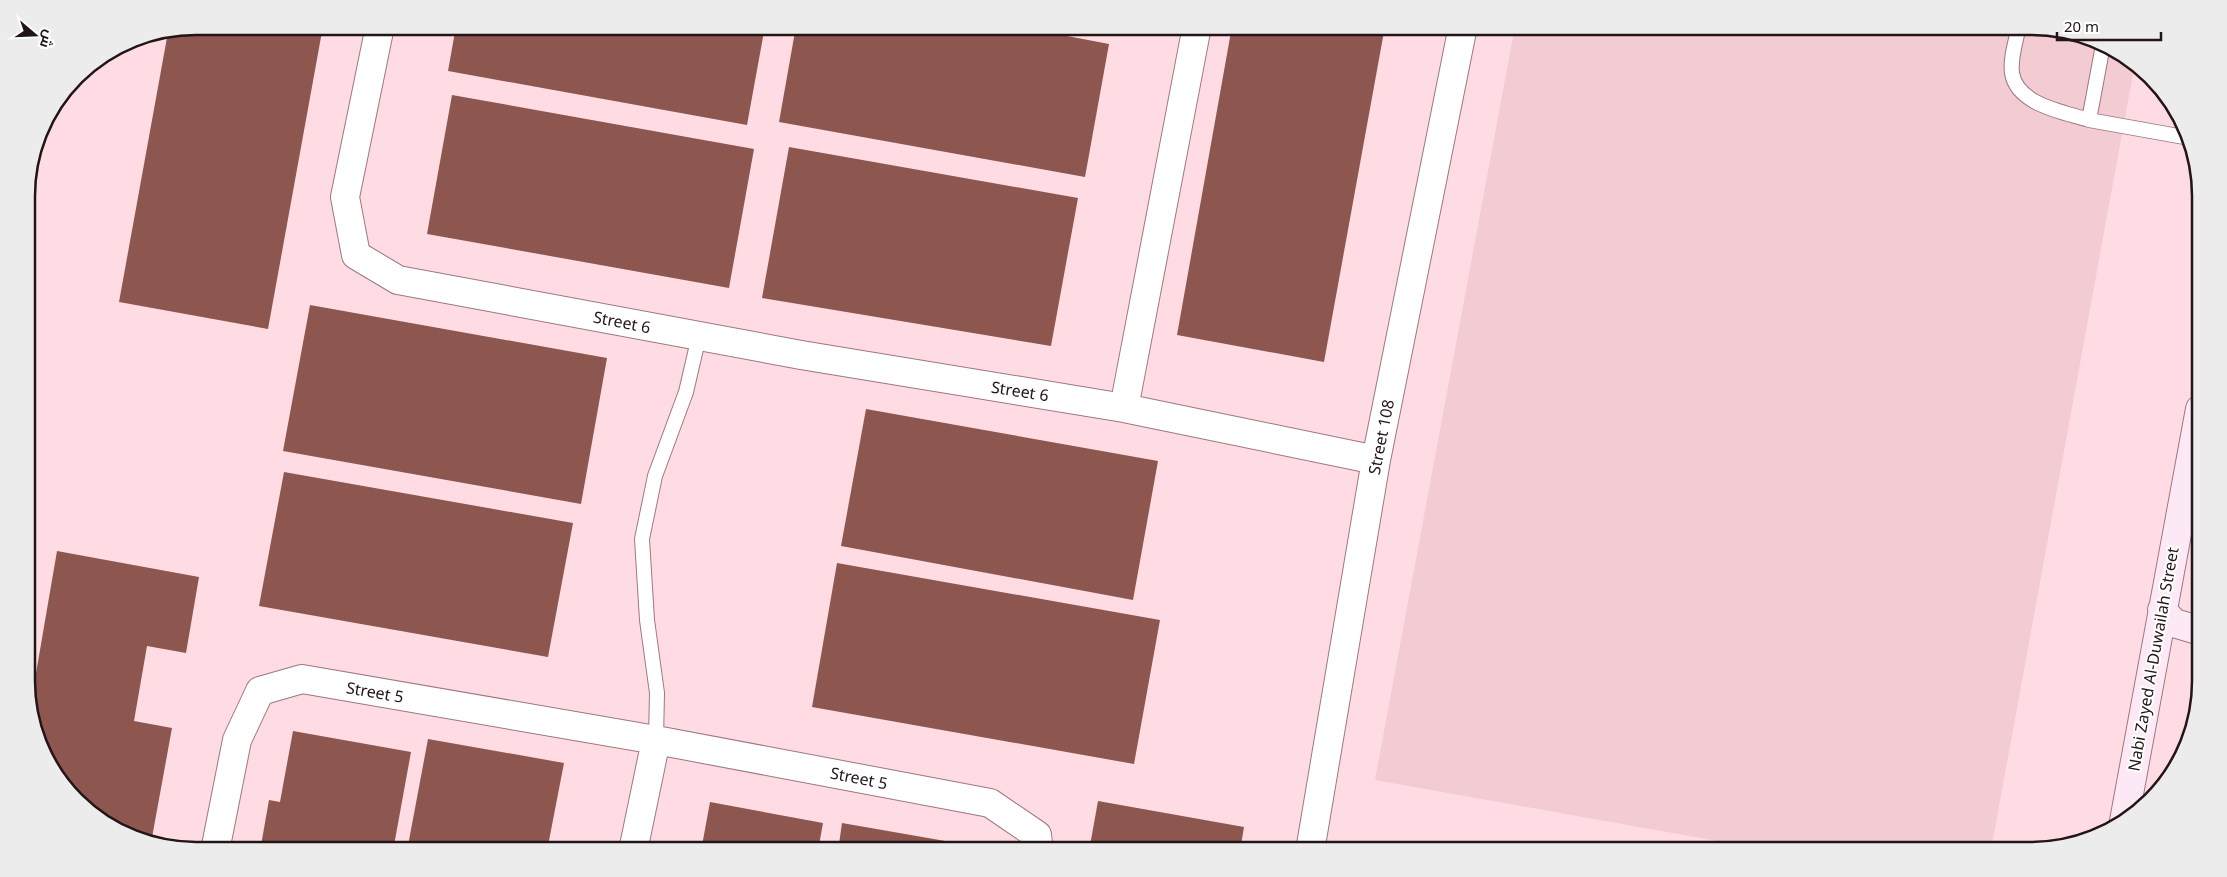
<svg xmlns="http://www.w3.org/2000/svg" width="2227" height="877" viewBox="0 0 2227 877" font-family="'Noto Sans',Cairo,sans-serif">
<rect width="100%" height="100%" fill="#ffdce3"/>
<path fill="#f3cbd3" d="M1515 26H2031L2086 35 2135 63 1991 850H1768L1375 780Z"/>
<path fill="#8d5750" d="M196 26H323L268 329 119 302 168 32Z
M456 26H765L747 125 448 71Z
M796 26H1015L1109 44 1085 177 779 122Z
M1232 26H1385L1324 362 1177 335Z
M452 95 754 149 729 288 427 234Z
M789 147 1078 198 1051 346 762 298Z
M310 305 607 358 581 504 283 451Z
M866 409 1158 461 1133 600 841 546Z
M284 472 573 523 548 657 259 606Z
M57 551 199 577 186 653 147 646 134 721 172 728 151 843 141 842 68 793 29 714Z
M837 563 1160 620 1134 764 812 707Z
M293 731 411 752 393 851H260L269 800 280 802Z
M428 739 564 763 547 851H407Z
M1098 801 1244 827 1240 851H1089Z
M710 802 823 823 818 851H701Z
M842 823 951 842 949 851H838Z"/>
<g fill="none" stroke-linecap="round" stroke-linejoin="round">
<defs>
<path id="lane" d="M2019 26C2016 41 2010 58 2012 73 2017 105 2064 112 2089 120L2103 45
M2089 120 2184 137
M656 740 657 693 647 620 642 539 655 476 686 392 699 336"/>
<path id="street" d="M380 26 345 197 356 255 398 280 801 355 1124 408 1376 460
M1124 408 1197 26
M215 851 237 740 260 691 302 679 656 740 990 803 1037 835 1039 851
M633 851 656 740
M1310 851 1376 460 1463 26"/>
<path id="secondary" d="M2162 610 2174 623 2201 631
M2124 821 2200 409"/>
</defs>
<use href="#lane" stroke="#9d777f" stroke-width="16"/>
<use href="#street" stroke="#9d777f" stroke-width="30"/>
<use href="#secondary" stroke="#9d777f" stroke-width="30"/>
<use href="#lane" stroke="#fff" stroke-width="14"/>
<use href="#street" stroke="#fff" stroke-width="28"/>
<use href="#secondary" stroke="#fde9f5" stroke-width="28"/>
</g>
<g text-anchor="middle" stroke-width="4" stroke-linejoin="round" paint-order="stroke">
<g font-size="16" fill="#231417" stroke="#fff">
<text transform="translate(622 322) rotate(11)" y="6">Street 6</text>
<text transform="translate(1020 391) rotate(9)" y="6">Street 6</text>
<text transform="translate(1381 437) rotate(-79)" y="6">Street 108</text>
<text transform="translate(2153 659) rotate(-80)" y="6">Nabi Zayed Al-Duwailah Street</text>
<text transform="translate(375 692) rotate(10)" y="6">Street 5</text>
<text transform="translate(859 778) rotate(11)" y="6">Street 5</text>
</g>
</g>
<path d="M0 0H2227V877H0ZM196 35H2031A161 161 0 0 1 2192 196V681A161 161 0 0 1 2031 842H196A161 161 0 0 1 35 681V196A161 161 0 0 1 196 35Z" fill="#edecec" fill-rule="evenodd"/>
<path fill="none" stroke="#231417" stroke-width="2.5" d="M196 35H2031A161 161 0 0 1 2192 196V681A161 161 0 0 1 2031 842H196A161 161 0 0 1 35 681V196A161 161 0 0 1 196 35Z"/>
<g transform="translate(35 35) rotate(109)" stroke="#ffffff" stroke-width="4" paint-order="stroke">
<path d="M0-4L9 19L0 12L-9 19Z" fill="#231417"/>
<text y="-8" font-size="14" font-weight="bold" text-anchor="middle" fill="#231417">ش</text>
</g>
<path d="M2057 32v8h104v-8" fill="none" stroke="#231417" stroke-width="2.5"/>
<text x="2064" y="32" font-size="15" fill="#231417" stroke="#ffffff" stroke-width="4" paint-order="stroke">20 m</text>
</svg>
